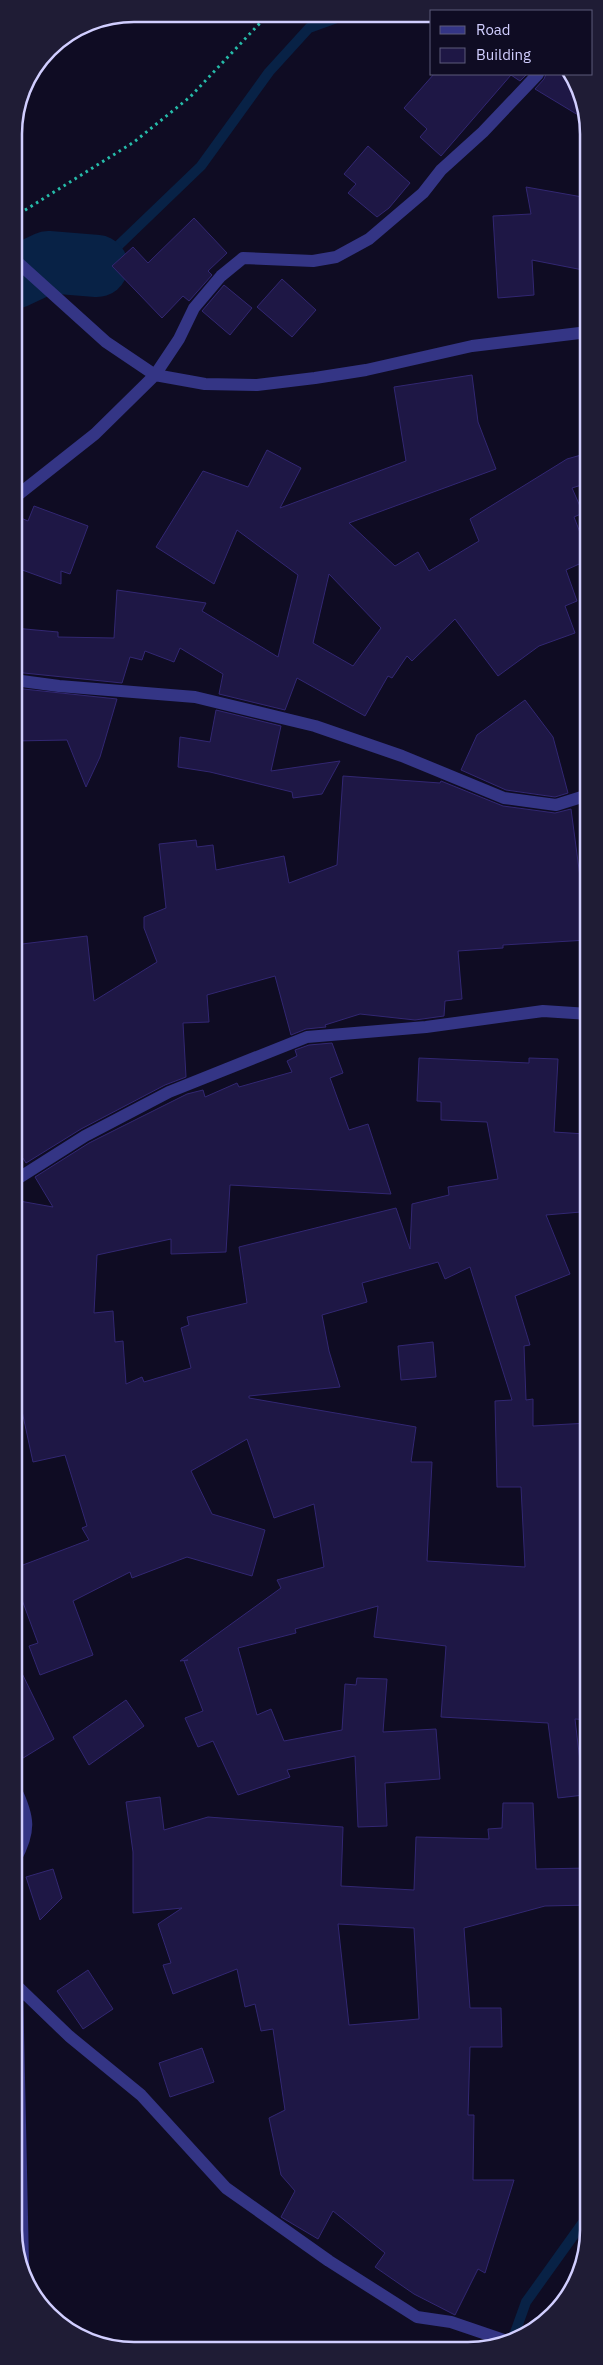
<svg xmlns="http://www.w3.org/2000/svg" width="603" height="2365" viewBox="0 0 603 2365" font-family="'IBM Plex Sans',sans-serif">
<rect width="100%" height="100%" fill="#0f0c23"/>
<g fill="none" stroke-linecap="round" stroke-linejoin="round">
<path stroke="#082246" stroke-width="10" d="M97 266 201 166 269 72 309 28 345 15
M512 2341 526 2302 589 2214"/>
<path stroke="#082246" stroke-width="62" d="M14 278 48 262 97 266"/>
</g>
<path fill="#1e1745" stroke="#322772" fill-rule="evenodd" d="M434 74H527L520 81 511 75 441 156 420 137 427 129 404 108Z
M546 74H572L577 81 588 121 535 89 544 79Z
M368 146 410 183 389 208 377 217 348 193 356 184 344 174Z
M526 187 588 198V271L532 260 534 295 498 298 493 216 531 214Z
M194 218 227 253 208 271 212 275 189 301 183 296 162 318 112 266 133 247 148 263Z
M282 279 316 310 292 337 257 307Z
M224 285 252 308 230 335 202 311Z
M472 375 478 422 496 469 349 523 395 566 418 552 429 571 479 541 470 519 567 459 588 453V483L572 488 583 513 574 517 588 553V560L566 570 577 601 565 606 575 633 539 646 498 676 455 619 412 661 407 656 392 678 388 676 365 716 297 678 285 710 219 694 223 674 180 648 174 662 145 651 142 660 130 657 122 683 14 672V628L58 632V637L114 638 117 590 206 603 202 611 278 657 298 575 237 530 214 584 156 547 203 471 248 487 267 450 301 468 280 508 406 461 394 387ZM329 574 381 628 353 666 313 643Z
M34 506 88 526 70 574 61 571V584L14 567V515L28 521Z
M14 688 117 699 100 757 86 787 67 740 14 741Z
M525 700 553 737 568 793 555 797 506 790 461 770 477 735Z
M216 710 281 726 271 771 340 761 322 794 293 798 292 792 210 772 178 767 180 737 210 742Z
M343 776 440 783 441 781 503 806 555 813 571 809 584 907 588 906V940L503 945V948L458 951 462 999 445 1001 444 1016 415 1020 360 1014 325 1025 326 1027 306 1029 291 1035 275 976 207 995 209 1022 183 1023 186 1077 165 1085 81 1129 26 1163 14 1144V945L87 936 94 1001 157 962 144 928V917L166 908 159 844 196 840 197 847 213 845 216 870 284 856 289 883 337 865Z
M332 1043 343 1073 330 1078 349 1130 368 1124 391 1194 230 1185 226 1252 171 1254V1239L97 1255 94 1313 113 1311 115 1342 123 1341 126 1384 142 1377 144 1382 191 1368 181 1328 189 1325 187 1317 247 1303 239 1247 396 1208 410 1249 412 1204 449 1195 448 1187 498 1179 487 1122 441 1120V1102L417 1101 419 1058 529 1063V1058L558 1059 554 1132 585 1134 581 1212 546 1215 570 1274 515 1296 530 1345 524 1346 526 1400 533 1399V1426L589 1423V1605H581L583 1638H580L583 1692H589V1720L575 1719 584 1795 558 1798 548 1723 441 1717 446 1646 374 1637 378 1606 295 1629 296 1633 238 1648 257 1715 271 1709 284 1741 342 1730 345 1684 356 1685 357 1678 387 1679 383 1732 436 1729 440 1779 385 1783 387 1826 358 1827 355 1756 287 1770 290 1777 238 1795 213 1741 198 1747 185 1718 203 1711 184 1661 188 1660 180 1661 281 1588 277 1580 324 1567 314 1504 274 1518 247 1439 191 1471 212 1514 265 1530 252 1576 187 1557 132 1578 130 1572 73 1601 93 1655 40 1675 29 1646 38 1643 15 1581V1568L89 1540 82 1528 87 1526 65 1455 33 1462 14 1374V1200L53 1207 35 1177 89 1143 187 1094 203 1090 205 1097 237 1083 239 1087 292 1072 287 1061 297 1056 295 1050 309 1045ZM438 1262 445 1279 470 1267 512 1400 495 1401 497 1487H521L525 1567 427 1561 432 1462H411L416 1427 249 1398V1396L340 1387 329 1351 322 1315 367 1302 362 1283Z
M433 1342 436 1377 401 1380 398 1346Z
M15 1659 54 1739 15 1763Z
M126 1700 144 1726 89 1765 73 1737Z
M160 1797 164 1830 208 1817 343 1827 341 1886 414 1890 416 1837 489 1839 488 1829 502 1828 503 1803H533L536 1869 589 1868V1905L545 1906 464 1928 470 2008H501L502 2047H470L468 2115H474L473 2180H514L485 2273 478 2269 455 2315 414 2294 375 2267 385 2253 333 2211 318 2239 281 2217 295 2191 281 2175 269 2118 285 2110 273 2029 261 2031 255 2004 245 2007 237 1969 173 1994 163 1965 171 1963 158 1924 182 1908 133 1913V1852L126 1802ZM338 1924 414 1928 419 2019 349 2025Z
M53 1869 62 1898 40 1920 26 1877Z
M88 1970 113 2009 83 2029 57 1991Z
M202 2048 214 2082 170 2097 159 2063Z"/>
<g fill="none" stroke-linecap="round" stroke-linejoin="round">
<path stroke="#26bba9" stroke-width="3" stroke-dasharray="2.5 4" stroke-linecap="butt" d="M14 217 134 142 190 97 261 22 265 15"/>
<path stroke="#343585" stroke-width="12" d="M14 259 106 342 155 375 205 384 257 385 315 378 366 370 472 346 588 332
M14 498 95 434 155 375 179 339 194 308 221 276 243 258 313 261 336 257 369 239 423 193 441 170 483 132 538 74
M14 680 59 686 195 697 315 726 402 756 504 798 556 805 588 795
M14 1181 85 1136 169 1092 307 1037 426 1027 543 1011 589 1014
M15 1788C29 1817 31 1831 15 1860
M15 1984 69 2036 141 2095 226 2188 329 2261 417 2317 451 2322 510 2342
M17 1985 23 2264"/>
</g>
<path d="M0 0H603V2365H0ZM134 22H468A112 112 0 0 1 580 134V2230A112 112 0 0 1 468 2342H134A112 112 0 0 1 22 2230V134A112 112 0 0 1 134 22Z" fill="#1f1c35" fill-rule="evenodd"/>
<path fill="none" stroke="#d1ceff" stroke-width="2.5" d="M134 22H468A112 112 0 0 1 580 134V2230A112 112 0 0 1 468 2342H134A112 112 0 0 1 22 2230V134A112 112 0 0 1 134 22Z"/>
<rect x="430" y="10" width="162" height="65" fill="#0f0c23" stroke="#5d5a7b"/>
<rect x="440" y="26" width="25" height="8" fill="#343585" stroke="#5d5a7b"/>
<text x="476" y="35" font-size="15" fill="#d1ceff">Road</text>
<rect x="440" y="48" width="25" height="15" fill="#1e1745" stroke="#5d5a7b"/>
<text x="476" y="60" font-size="15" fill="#d1ceff">Building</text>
</svg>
